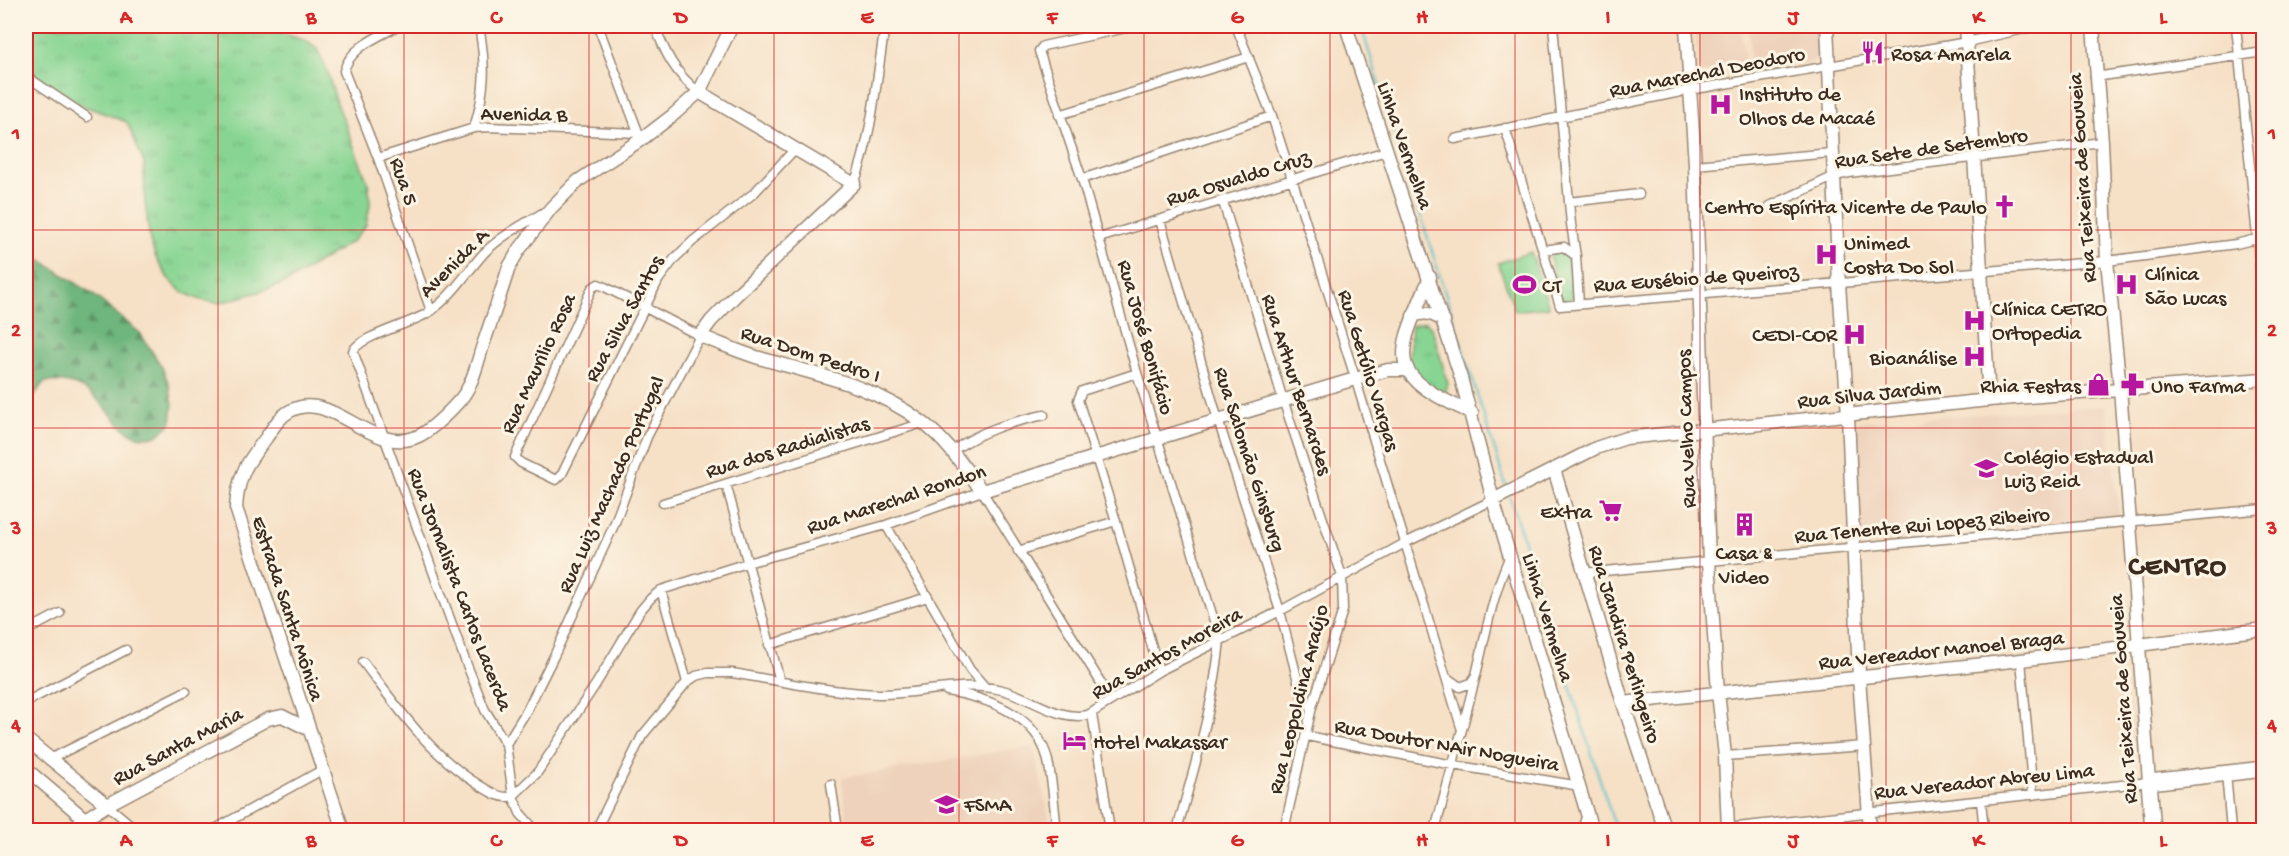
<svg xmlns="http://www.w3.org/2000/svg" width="2289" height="856" viewBox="0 0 2289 856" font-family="'Gochi Hand',sans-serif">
<defs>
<pattern id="grass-tufts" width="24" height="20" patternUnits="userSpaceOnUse" patternTransform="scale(1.5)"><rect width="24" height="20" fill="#88d593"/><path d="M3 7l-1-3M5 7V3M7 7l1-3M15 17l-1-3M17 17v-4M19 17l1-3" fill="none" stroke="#76b77e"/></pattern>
<pattern id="forest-firs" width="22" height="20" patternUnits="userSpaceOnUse" patternTransform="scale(1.5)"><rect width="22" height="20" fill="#6eb67d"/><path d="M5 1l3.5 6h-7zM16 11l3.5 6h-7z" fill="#5c9466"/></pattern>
</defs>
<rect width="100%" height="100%" fill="#fcf5e5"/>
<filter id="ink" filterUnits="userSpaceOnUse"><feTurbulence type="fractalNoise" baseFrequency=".0167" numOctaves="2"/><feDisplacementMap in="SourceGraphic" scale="12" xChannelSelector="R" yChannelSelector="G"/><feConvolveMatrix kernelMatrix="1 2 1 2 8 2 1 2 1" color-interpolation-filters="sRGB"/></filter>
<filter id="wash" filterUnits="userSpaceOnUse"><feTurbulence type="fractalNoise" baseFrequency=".008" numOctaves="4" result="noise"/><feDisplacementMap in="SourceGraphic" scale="24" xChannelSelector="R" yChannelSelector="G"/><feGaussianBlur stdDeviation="1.35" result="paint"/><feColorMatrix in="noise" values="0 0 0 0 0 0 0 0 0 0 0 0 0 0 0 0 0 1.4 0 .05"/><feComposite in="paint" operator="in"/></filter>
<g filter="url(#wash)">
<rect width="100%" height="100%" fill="#f6e0c6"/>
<path fill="#eed2bb" d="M1694 26H1815L1821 60 1752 73 1748 29 1741 32 1746 66 1700 73Z
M2106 406 2119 515 1862 547 1855 422Z
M1033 746 1052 830H848L842 778Z"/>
<path fill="url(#grass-tufts)" stroke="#628058" stroke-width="1.5" d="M26 26H259L304 40 317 49 325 65 337 103 369 186 370 205 366 225 354 240 289 281 272 288 220 303 201 300 182 292 168 278 157 260 150 241 145 202 144 163 127 122 76 103 26 74Z
M1559 251 1567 255 1575 294 1568 302 1565 301 1560 296 1550 259 1552 254Z
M1426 322 1432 328 1448 384 1445 393 1438 395 1408 367 1412 325Z"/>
<path fill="url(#forest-firs)" stroke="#54704e" stroke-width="1.5" d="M26 250 91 293 140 333 162 367 169 385 173 404 171 423 157 436C151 436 143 438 138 436 129 434 121 426 115 419 92 393 81 378 44 382 15 418 32 438 31 477 31 490 28 503 26 515Z"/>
<path fill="#88d593" stroke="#628058" stroke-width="1.5" d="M1531 252 1549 307 1515 311 1498 263Z"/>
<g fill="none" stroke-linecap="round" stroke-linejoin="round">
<path stroke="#53c0ca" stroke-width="2" d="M1361 26 1507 489
M1510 498 1616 830"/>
</g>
</g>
<g filter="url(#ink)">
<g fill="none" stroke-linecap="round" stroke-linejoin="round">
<defs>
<path id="street" d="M398 26C378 37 350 47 344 71L378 158 431 311
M598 26 640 137
M655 26C665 53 675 74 699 92
M1135 26 1043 46 1039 51 1082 179 1137 373 1220 640C1214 705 1194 768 1177 830
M1236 26 1272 116 1353 371 1461 727
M1553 26 1571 224 1576 256
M2236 26 2264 307
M26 76 87 117
M2095 77 2264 52
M1059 115 1249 57
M474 128C486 89 486 65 479 26
M1505 128 1560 306 2107 261 2236 244 2264 237
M1455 139 1690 90 1967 42 2037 26
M378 158 474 128 488 127 638 133
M1695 165 1832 153
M1082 179 1272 116
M854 184C872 139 877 75 885 26
M1223 202 1283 400 1342 576 1343 610 1312 707 1284 830
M1569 202 1639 194
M1770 206 1835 176 1849 173 2102 142
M1160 220 1218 420 1280 611 1302 697 1312 707
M1099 238 1386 151
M1564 247 1576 256 1579 304
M1543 250 1564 247
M1137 373 1082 391 1078 400 1116 521 1159 671
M952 451C983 430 1007 423 1044 415
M726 484 780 681
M663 503 923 423
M886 525 970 670 985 687
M1018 551 1116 521
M1583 573 2264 509
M661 590 687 682
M26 631 60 613
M769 645 928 597
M2021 660 2033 795
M363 662C398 708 429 754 479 785 489 791 501 800 513 796
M1446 677 1460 687 1471 683 1474 678
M947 691C988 698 1038 715 1048 761 1053 784 1054 808 1057 830
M26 702 126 650
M1092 714 1110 830
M1307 736 1453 765 1580 786
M506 744 527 710 554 656 614 525 647 437 700 336 603 286 598 284 592 288 515 457 521 463 556 480 562 474 659 279 675 258 693 241 754 193 794 150
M1725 756 1865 746
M50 759 186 691
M2226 773 2231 830
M831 784 838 830
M513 796 537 773 596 684 640 611 651 598 661 590 747 563 886 525 982 491 1111 699
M1981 801 1984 830
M107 805 137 830
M86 820 100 830
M213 830 322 770
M535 830 520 813 513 796 506 744 485 710 465 660 353 351C361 335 413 324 431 311 452 296 467 272 484 253 502 235 524 224 546 211
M596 830 642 736 687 682 696 676 708 673H732C780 681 829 692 878 694 920 695 960 680 1002 690 1031 697 1057 721 1088 715L1159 671 1280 611 1405 543 1493 500
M1435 830C1449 779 1463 727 1476 675 1486 634 1492 595 1510 556
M1582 830 1587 814
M1709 830 2149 782"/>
<path id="secondary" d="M1346 26 1461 378 1493 500 1592 830
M1686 26 1695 165 1709 562 1718 692 1725 756 1728 830
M1827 26 1839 284 1848 415 1859 677 1870 830
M1966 26 1989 400
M2093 26 2102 142 2107 261 2120 388 2149 782
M699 92 854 184 735 296 711 321 700 336C719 343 737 351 756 357 816 375 870 383 922 422 946 440 964 467 982 491L1355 379 1388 370H1407
M1430 277C1397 357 1381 373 1472 413
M1413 316C1426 311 1433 314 1444 321
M1554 469 1623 703 1665 830
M1493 500 1596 448 1626 438 1989 400 2264 379
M1623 703 2021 660 2264 629
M26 739 107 805
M26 769 86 820
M68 830 107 805 268 719 282 716 308 729
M343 830 236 508C238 475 246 464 266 438 273 428 279 417 290 411 334 386 378 467 427 431 438 423 451 410 460 400 473 385 477 363 483 345 492 319 501 293 509 267L519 250 551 208 578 181 642 139 672 116 699 92 732 26"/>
<path id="highway" d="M2153 830 2149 782 2264 769"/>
</defs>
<use href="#street" stroke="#988572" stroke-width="11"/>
<use href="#secondary" stroke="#988572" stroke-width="15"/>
<use href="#highway" stroke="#988572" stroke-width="18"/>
<use href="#street" stroke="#fff" stroke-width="8"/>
<use href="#secondary" stroke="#fff" stroke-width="12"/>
<use href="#highway" stroke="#fff" stroke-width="15"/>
</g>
</g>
<path fill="none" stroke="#d62828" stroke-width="1.5" stroke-opacity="0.55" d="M218 26V830M404 26V830M589 26V830M774 26V830M959 26V830M1144 26V830M1330 26V830M1515 26V830M1700 26V830M1886 26V830M2071 26V830M26 230H2264M26 428H2264M26 626H2264"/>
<defs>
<symbol id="restaurant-bare" viewBox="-9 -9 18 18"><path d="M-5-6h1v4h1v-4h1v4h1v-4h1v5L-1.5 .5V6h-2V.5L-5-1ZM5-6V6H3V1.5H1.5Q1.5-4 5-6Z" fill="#b5179e" stroke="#fcf5e5" stroke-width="2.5" paint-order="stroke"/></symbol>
<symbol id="hospital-bare" viewBox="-9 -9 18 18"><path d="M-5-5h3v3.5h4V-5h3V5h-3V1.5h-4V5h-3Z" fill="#b5179e" stroke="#fcf5e5" stroke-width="2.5" paint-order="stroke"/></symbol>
<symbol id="church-bare" viewBox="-9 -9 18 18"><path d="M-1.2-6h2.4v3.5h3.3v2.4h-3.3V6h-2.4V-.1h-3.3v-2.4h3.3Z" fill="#b5179e" stroke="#fcf5e5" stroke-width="2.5" paint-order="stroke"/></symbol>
<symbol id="stadium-bare" viewBox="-9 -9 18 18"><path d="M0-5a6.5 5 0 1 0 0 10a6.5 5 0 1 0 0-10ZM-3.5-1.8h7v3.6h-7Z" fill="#b5179e" stroke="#fcf5e5" stroke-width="2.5" paint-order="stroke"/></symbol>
<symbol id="shop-bare" viewBox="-9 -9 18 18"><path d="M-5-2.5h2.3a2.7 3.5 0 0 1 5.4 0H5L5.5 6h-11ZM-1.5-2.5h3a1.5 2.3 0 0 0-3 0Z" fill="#b5179e" stroke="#fcf5e5" stroke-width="2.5" paint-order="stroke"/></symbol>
<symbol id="pharmacy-bare" viewBox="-9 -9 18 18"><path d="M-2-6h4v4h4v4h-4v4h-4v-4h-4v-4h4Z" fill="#b5179e" stroke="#fcf5e5" stroke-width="2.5" paint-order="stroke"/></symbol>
<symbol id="school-bare" viewBox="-9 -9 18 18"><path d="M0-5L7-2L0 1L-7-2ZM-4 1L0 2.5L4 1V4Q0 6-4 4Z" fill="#b5179e" stroke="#fcf5e5" stroke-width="2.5" paint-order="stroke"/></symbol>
<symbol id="supermarket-bare" viewBox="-9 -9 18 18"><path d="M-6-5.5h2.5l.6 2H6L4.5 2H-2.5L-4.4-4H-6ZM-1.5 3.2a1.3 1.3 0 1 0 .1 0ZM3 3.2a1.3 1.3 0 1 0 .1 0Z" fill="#b5179e" stroke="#fcf5e5" stroke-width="2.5" paint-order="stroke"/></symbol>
<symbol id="building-bare" viewBox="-9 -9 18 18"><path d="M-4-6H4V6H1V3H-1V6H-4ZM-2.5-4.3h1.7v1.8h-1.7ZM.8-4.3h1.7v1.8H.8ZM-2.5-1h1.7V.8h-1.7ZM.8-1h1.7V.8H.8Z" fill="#b5179e" stroke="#fcf5e5" stroke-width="2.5" paint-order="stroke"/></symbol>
<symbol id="hotel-bare" viewBox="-9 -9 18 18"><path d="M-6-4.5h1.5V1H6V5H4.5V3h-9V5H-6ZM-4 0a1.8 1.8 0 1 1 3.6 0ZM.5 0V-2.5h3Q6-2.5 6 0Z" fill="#b5179e" stroke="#fcf5e5" stroke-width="2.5" paint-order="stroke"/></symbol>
<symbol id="university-bare" viewBox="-9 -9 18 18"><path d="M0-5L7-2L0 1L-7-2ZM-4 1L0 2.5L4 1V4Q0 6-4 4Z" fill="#b5179e" stroke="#fcf5e5" stroke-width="2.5" paint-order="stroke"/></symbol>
</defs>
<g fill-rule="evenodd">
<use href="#restaurant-bare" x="1856" y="36" width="33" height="33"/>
<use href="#hospital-bare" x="1704" y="88" width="33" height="33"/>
<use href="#church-bare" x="1988" y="190" width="33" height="33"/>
<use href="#hospital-bare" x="1810" y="238" width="33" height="33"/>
<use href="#stadium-bare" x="1508" y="268" width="33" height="33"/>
<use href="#hospital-bare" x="2110" y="268" width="33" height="33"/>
<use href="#hospital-bare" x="1958" y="304" width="33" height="33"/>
<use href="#hospital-bare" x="1838" y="318" width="33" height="33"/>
<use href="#hospital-bare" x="1958" y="340" width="33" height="33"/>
<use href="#shop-bare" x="2082" y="368" width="33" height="33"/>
<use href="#pharmacy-bare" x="2116" y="368" width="33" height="33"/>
<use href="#school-bare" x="1970" y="452" width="33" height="33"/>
<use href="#supermarket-bare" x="1594" y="494" width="33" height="33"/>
<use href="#building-bare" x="1728" y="508" width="33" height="33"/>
<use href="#hotel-bare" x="1058" y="724" width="33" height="33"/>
<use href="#university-bare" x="930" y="788" width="33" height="33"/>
</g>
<g text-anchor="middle" stroke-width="6" stroke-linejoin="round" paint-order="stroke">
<g font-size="21" fill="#3b2a1e" stroke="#fcf5e5" text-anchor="start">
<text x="1891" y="60">Rosa Amarela</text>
<text x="1739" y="100">Instituto de<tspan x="1739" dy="24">Olhos de Macaé</tspan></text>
<text x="1987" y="213" text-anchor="end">Centro Espírita Vicente de Paulo</text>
<text x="1844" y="249">Unimed<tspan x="1844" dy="24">Costa Do Sol</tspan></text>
<text x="2145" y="280">Clínica<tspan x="2145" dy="24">São Lucas</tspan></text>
<text x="1542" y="292">CT</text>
<text x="1992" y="315">Clínica CETRO<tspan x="1992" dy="24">Ortopedia</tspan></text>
<text x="1837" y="341" text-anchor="end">CEDI-COR</text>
<text x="1957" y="364" text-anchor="end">Bioanálise</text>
<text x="2081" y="392" text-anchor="end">Rhia Festas</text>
<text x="2151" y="392">Uno Farma</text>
<text x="2004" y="463">Colégio Estadual<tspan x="2004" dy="24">Luiz Reid</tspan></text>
<text x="1592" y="518" text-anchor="end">Extra</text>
<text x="1744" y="559" text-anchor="middle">Casa &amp;<tspan x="1744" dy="24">Video</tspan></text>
<text x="1093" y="748">Hotel Makassar</text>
<text x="964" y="811">FSMA</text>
</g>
<g font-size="21" fill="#3b2a1e" stroke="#fcf5e5">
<text transform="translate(1707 71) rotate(-11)" y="7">Rua Marechal Deodoro</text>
<text transform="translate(524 113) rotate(1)" y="7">Avenida B</text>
<text transform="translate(1406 145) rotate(71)" y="7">Linha Vermelha</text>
<text transform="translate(1931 147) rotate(-8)" y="7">Rua Sete de Setembro</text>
<text transform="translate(1238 177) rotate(-17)" y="7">Rua Osvaldo Cruz</text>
<text transform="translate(2081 178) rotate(-94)" y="7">Rua Teixeira de Gouveia</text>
<text transform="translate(405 181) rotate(71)" y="7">Rua 5</text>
<text transform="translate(453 262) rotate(-45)" y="7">Avenida A</text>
<text transform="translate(1696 277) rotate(-4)" y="7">Rua Eusébio de Queiroz</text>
<text transform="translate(623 318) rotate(-61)" y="7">Rua Silva Santos</text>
<text transform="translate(1147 337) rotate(74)" y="7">Rua José Bonifácio</text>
<text transform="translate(811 353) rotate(18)" y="7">Rua Dom Pedro I</text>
<text transform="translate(537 363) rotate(-65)" y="7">Rua Maurilio Rosa</text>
<text transform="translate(1370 370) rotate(73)" y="7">Rua Getúlio Vargas</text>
<text transform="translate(1298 384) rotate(72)" y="7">Rua Arthur Bernardes</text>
<text transform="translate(1869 393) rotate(-6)" y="7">Rua Silva Jardim</text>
<text transform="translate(1685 429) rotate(-92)" y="7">Rua Velho Campos</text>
<text transform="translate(787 446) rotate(-17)" y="7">Rua dos Radialistas</text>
<text transform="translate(1251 459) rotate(72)" y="7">Rua Salomão Ginsburg</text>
<text transform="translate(610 484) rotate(-66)" y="7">Rua Luiz Machado Portugal</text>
<text transform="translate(896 498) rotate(-18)" y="7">Rua Marechal Rondon</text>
<text transform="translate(1922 524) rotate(-5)" y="7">Rua Tenente Rui Lopez Ribeiro</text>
<text transform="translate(461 589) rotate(69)" y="7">Rua Jornalista Carlos Lacerda</text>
<text transform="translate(289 608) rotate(72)" y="7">Estrada Santa Mônica</text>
<text transform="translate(1549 617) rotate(73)" y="7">Linha Vermelha</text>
<text transform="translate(1626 644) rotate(73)" y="7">Rua Jandira Perlingeiro</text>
<text transform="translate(1941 649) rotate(-6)" y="7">Rua Vereador Manoel Braga</text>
<text transform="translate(1166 652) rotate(-29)" y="7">Rua Santos Moreira</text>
<text transform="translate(1297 699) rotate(-76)" y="7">Rua Leopoldina Araújo</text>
<text transform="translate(2122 699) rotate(-94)" y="7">Rua Teixeira de Gouveia</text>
<text transform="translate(1447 744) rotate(10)" y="7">Rua Doutor NAir Nogueira</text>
<text transform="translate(177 745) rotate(-28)" y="7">Rua Santa Maria</text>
<text transform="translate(1984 780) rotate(-6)" y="7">Rua Vereador Abreu Lima</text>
</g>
<g font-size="27" font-weight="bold" letter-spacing="1.5" fill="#3b2a1e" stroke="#fcf5e5">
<text x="2178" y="574">CENTRO</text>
</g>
</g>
<rect width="2289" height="856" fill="none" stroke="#fcf5e5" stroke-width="66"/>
<rect x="33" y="33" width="2223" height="790" fill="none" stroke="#d62828" stroke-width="2"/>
<g font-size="20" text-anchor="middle" font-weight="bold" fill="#d62828">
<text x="126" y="23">A</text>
<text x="311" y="23">B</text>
<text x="496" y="23">C</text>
<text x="681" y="23">D</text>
<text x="867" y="23">E</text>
<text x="1052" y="23">F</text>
<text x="1237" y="23">G</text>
<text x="1422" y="23">H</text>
<text x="1608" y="23">I</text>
<text x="1793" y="23">J</text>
<text x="1978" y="23">K</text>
<text x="2163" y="23">L</text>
<text x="16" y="139">1</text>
<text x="2272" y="139">1</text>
<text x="16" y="336">2</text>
<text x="2272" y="336">2</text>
<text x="16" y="534">3</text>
<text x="2272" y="534">3</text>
<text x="16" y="731">4</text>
<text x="2272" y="731">4</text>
<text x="126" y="846">A</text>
<text x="311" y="846">B</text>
<text x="496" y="846">C</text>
<text x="681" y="846">D</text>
<text x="867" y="846">E</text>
<text x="1052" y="846">F</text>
<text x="1237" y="846">G</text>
<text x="1422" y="846">H</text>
<text x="1608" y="846">I</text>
<text x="1793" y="846">J</text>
<text x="1978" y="846">K</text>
<text x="2163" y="846">L</text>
</g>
</svg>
